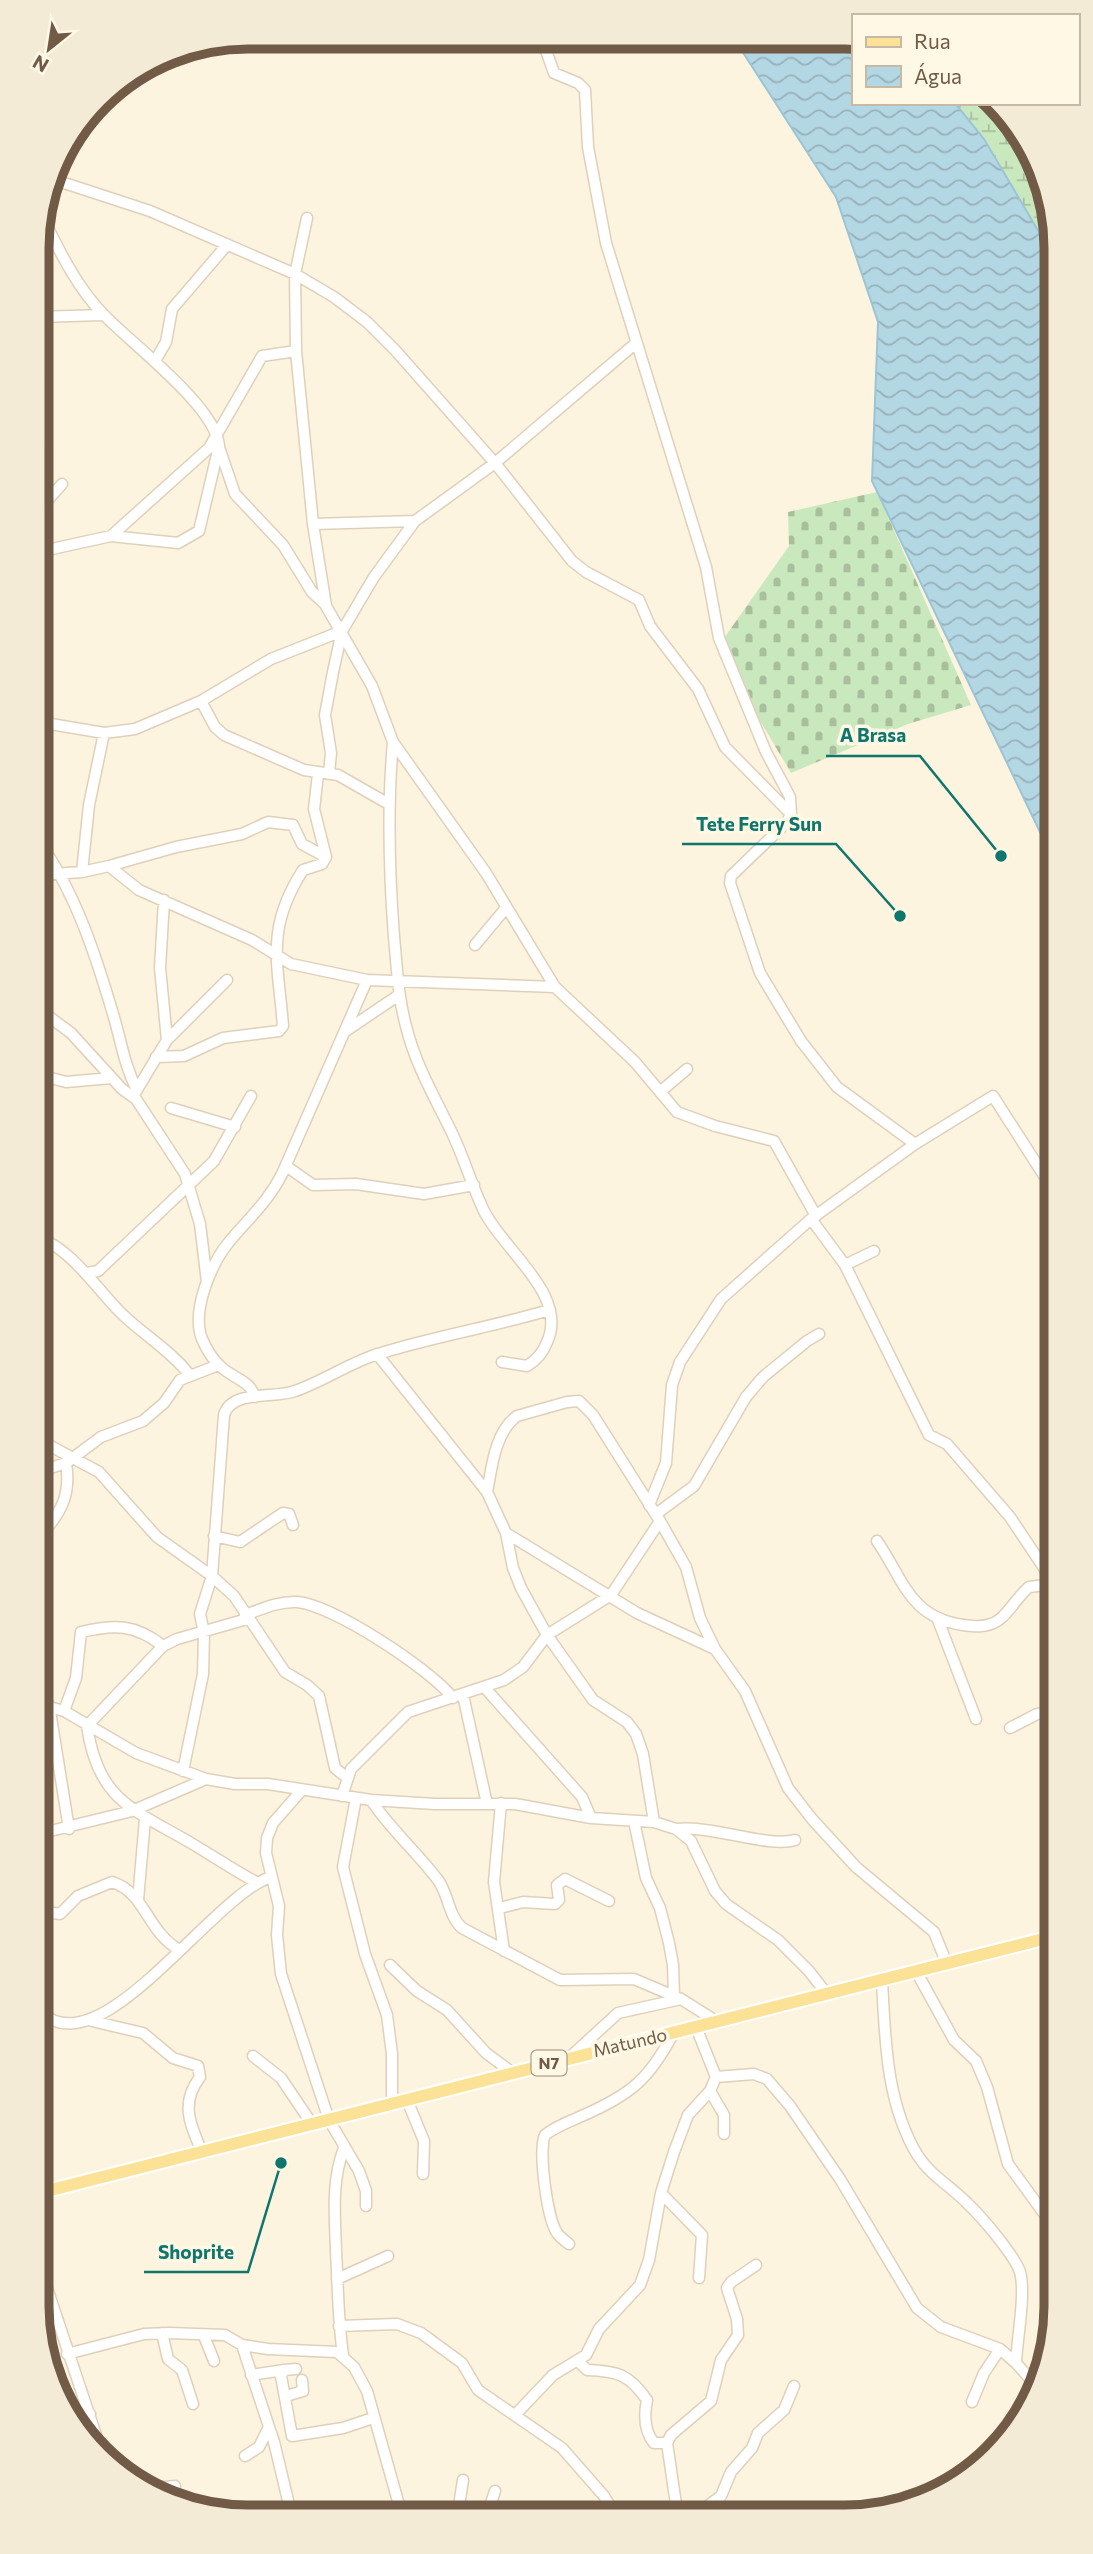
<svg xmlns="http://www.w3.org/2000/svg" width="1093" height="2554" viewBox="0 0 1093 2554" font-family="Commissioner,sans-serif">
<defs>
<pattern id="wetland-marsh" width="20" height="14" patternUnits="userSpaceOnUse" patternTransform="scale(1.75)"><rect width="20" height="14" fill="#cae8be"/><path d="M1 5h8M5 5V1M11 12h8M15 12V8" fill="none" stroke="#a8bf9c"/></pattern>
<pattern id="cemetery-stones" width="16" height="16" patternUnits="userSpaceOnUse" patternTransform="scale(1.75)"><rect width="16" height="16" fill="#cae8be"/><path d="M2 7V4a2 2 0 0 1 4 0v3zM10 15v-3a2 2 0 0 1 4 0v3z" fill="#a8bf9c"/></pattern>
<pattern id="water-waves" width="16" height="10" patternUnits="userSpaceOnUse" patternTransform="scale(1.75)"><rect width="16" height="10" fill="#b4d7e4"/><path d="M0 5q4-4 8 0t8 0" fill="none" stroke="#97b1bb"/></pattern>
</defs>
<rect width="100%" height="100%" fill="#fcf4de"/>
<path fill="url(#wetland-marsh)" d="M955 103H997L1049 194V249L984 139Z"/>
<path fill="url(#cemetery-stones)" d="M877 492 971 705 908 724 791 773 717 648 789 546 788 512Z"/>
<path fill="url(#water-waves)" stroke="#9ac5d6" stroke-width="2" d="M735 40 853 41V103H955L984 139 1049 249 1051 855 872 481 878 322 836 197Z"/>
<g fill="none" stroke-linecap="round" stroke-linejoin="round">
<defs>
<path id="minor" d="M542 39 554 73 578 83 585 90 588 147 606 243 706 567 719 638 766 752 790 797 791 814 787 822 731 876 730 883 760 973 801 1041 837 1087 915 1144
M52 179 150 211 295 274 334 297 367 322 395 350 495 463 572 561 586 572 639 600 650 626 698 689 725 747 791 814
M42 216C59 250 77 288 104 315 132 344 216 407 219 446L199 531 178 543 111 536
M307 218 295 274 296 351 313 524 326 606 372 686 393 742 486 873 555 987 635 1062 677 1112 715 1126 774 1141 816 1216
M37 317 103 315
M155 361 166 342 172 309 226 246
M220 450 235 494 283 545 312 592 326 605
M38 511 62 484
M313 524 415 521
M38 552 111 536 209 448 262 356 296 351
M201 701 215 727 224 735 304 770 338 775 387 803
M39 722 104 733 135 729 201 701 271 659 342 631
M393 742C387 808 389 871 394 937 397 967 398 997 406 1026 415 1064 435 1098 452 1133 464 1158 472 1186 484 1211 503 1250 569 1295 547 1342 543 1353 537 1360 527 1366L502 1362
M329 773 331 753 325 715 333 672 342 631 374 577 415 521 495 463 636 343
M39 842C75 891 96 956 113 1014 121 1040 124 1065 137 1090
M109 866 139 890 252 940 291 964 367 980 555 987
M82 872 89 805 104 733
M39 875 82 872 109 866 176 847 242 834 268 822 293 825 302 844 326 857
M164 900 160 968 167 1040
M475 945 506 908
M40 1010 71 1033 122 1089 136 1099 185 1174 200 1224 207 1282
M347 1030 399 995
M156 1057 184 1056 223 1038 279 1031 283 1026C278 962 265 929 303 870L322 864 326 857 314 809 318 774
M40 1075 66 1082 111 1078
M660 1092 687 1069
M135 1093 167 1040 227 980
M171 1108 235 1127
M286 1166 313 1185 356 1184 424 1194 474 1185
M811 1219 845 1265 929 1435 947 1444 1010 1517 1054 1583
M40 1239C68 1246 100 1292 120 1312 142 1334 169 1349 189 1374
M845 1265 874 1251
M87 1273 98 1271 214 1161 251 1096
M377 1354 487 1492 506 1533 513 1568 521 1588 547 1635 593 1700 627 1722 636 1734 643 1754 654 1822
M255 1397C250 1380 232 1378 220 1366 212 1359 206 1348 202 1339 191 1311 211 1264 229 1242 248 1219 268 1202 282 1174L367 980
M41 1441 99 1472 157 1537 212 1576 234 1596 285 1672 307 1685 319 1696 335 1768 346 1777
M41 1471 66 1463 101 1437 143 1421 164 1403 180 1380 218 1365
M487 1492C492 1466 495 1432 517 1416L567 1402 579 1401 593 1415 660 1521 686 1567 700 1618 715 1649 745 1691 788 1788 812 1819 856 1867 934 1932 947 1964
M649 1505 666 1463 672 1385 680 1362 721 1299 811 1219 915 1144 993 1096 1052 1188
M656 1514 694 1486 746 1397 763 1377 807 1341 819 1334
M506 1533 637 1613 715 1649
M41 1535C62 1512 71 1494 66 1463
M214 1536 240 1542 283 1513 289 1514 293 1525
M877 1541C904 1580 909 1617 963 1625 975 1627 989 1628 1000 1619 1011 1610 1018 1596 1029 1587L1054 1584
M245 1615C262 1609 279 1601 297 1602 333 1605 430 1669 453 1698
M247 1619 177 1639 163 1646 87 1726C98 1801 133 1809 191 1843 213 1856 233 1870 256 1882
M938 1620 976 1719
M485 1688 582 1797 591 1818
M463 1695 487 1804
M42 1705 64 1711 136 1753 206 1779 235 1784H268L371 1800 435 1804H515L591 1818 654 1822 676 1829 691 1841 715 1891 726 1904 778 1940 809 1971 826 1993
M49 1705 69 1829
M64 1711 76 1678 81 1632C115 1624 135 1624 163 1646
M1010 1728 1037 1714 1054 1710
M183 1771 203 1674 204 1633 200 1614 212 1576 224 1415C232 1389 274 1399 295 1391 324 1381 349 1363 378 1354 434 1336 493 1327 549 1310
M301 1791 273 1823 267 1838 266 1853 279 1906 277 1935 281 1974 329 2120 359 2171 366 2191V2206
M342 1796 351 1769 408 1712 504 1680 523 1667 547 1635 611 1595 660 1521
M356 1798 343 1867 365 1954 387 2015 392 2054V2104
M371 1800C390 1829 417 1852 438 1880 449 1895 448 1915 462 1928L560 1980 634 1979 681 1999
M501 1803 494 1882 504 1951
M634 1821 646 1878 660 1908 669 1943 673 1965 674 1996
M676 1829C712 1825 768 1848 795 1840
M42 1833 132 1811 206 1779
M138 1900 145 1819
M500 1908 523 1902 555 1904 559 1900 557 1885 565 1879 609 1901
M42 1911 60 1914 78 1896 112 1882C145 1892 147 1931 178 1949
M390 1965 417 1991 447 2010 486 2053 513 2073
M916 1971 954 2040 976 2061 987 2087 1008 2164 1056 2230
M882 1980C885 2038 886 2104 918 2156 931 2176 952 2187 968 2204 981 2216 1015 2256 1020 2272 1026 2294 1017 2338 1016 2363L1039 2389
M43 2014C103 2065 213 1895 271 1877
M92 2021 143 2033 173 2058 198 2066 200 2077C180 2103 190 2124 202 2152
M253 2056 281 2078 312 2124
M570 2057 618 2013 681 1999 716 2021
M716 2077 754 2074 767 2079 790 2106 840 2179 917 2308 941 2327 1000 2349 1016 2363
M710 2091 724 2115V2134
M407 2100 424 2141 423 2174
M661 2193 702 2235 699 2278
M569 2244C565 2241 560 2237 557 2233 547 2218 538 2150 545 2135 556 2126 571 2121 584 2115 632 2094 650 2078 674 2032
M44 2279 104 2459
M337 2279 388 2256
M339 2326 397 2324 421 2333 462 2363 478 2390 562 2448 604 2496 613 2511
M162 2333 168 2359 182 2370 193 2404
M204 2336 214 2361
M242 2345 274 2442 291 2513
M67 2354 144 2334 169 2333 225 2335 242 2345 268 2349 337 2352 354 2367 367 2391 401 2512
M343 2355C338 2320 338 2287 336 2251 335 2216 331 2182 344 2148
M579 2362 587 2370C617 2371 629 2374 647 2400 644 2415 644 2431 654 2443H667
M296 2369 284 2370 281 2376 292 2436 343 2428 373 2418
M251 2375 284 2370
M286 2396 303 2391 302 2380
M972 2402 984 2373 1000 2349
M515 2415 553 2375 586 2355 599 2329 640 2285 649 2260 661 2193 674 2152 688 2115 710 2091 716 2077 696 2027
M77 2418 90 2414
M245 2456 259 2447 268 2429
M145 2489 175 2486
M677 2511 667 2443 671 2435 711 2401 721 2360 738 2335 737 2319 727 2288 731 2282 756 2265
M701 2511 721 2496 731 2472 752 2448 758 2433 784 2410 794 2386
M458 2512 463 2480
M488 2512 495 2491"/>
<path id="major" d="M43 2192 1055 1936"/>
</defs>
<use href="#minor" stroke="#dfd0bb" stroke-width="13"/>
<use href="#major" stroke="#fff" stroke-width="16"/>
<use href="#minor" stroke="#fff" stroke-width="10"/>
<use href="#major" stroke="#fbe296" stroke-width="12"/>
</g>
<g text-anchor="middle" stroke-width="7" stroke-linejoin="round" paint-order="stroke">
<rect fill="#fff8e4" stroke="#9c8a76" stroke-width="2" x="531.5" y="2050.5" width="35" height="25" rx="5"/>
<g font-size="16" font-weight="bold" fill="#715b47">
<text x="549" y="2069">N7</text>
</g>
<g font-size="18" fill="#715b47" stroke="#fff8e4">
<text transform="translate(630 2043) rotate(-13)" y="6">Matundo</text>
</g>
</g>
<path d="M0 0H1093V2554H0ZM248 49H845A199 199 0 0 1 1044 248V2306A199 199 0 0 1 845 2505H248A199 199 0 0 1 49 2306V248A199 199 0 0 1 248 49Z" fill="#f4ebd7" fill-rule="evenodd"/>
<path fill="none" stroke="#715b47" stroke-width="9" d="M248 49H845A199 199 0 0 1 1044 248V2306A199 199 0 0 1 845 2505H248A199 199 0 0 1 49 2306V248A199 199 0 0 1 248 49Z"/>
<path fill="none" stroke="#0f766e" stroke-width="2.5" d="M1001 856L920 756H826M900 916L836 844H682M281 2163L248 2272H144"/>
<g fill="#0f766e" stroke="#fff8e4" stroke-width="2.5">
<circle cx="1001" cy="856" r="7"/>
<circle cx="900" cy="916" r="7"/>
<circle cx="281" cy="2163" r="7"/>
</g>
<g font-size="19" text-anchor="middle" font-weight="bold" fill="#0f766e" stroke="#fff8e4" stroke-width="7" stroke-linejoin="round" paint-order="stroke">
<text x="873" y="742">A Brasa</text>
<text x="759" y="831">Tete Ferry Sun</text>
<text x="196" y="2259">Shoprite</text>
</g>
<rect x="852" y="14" width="228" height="91" fill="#fff8e4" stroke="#c6b9a5" stroke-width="2"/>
<rect x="866" y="37" width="35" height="10" fill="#fbe296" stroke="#c6b9a5" stroke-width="2"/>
<text x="914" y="49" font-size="21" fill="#715b47">Rua</text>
<rect x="866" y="66" width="35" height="21" fill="url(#water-waves)" stroke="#c6b9a5" stroke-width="2"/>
<text x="914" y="84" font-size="21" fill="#715b47">Água</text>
<g transform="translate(49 49) rotate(210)" stroke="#fff8e4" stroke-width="5" paint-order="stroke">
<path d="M0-5L12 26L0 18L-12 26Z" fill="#715b47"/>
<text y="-10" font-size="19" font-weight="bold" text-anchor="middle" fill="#715b47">N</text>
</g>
</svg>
